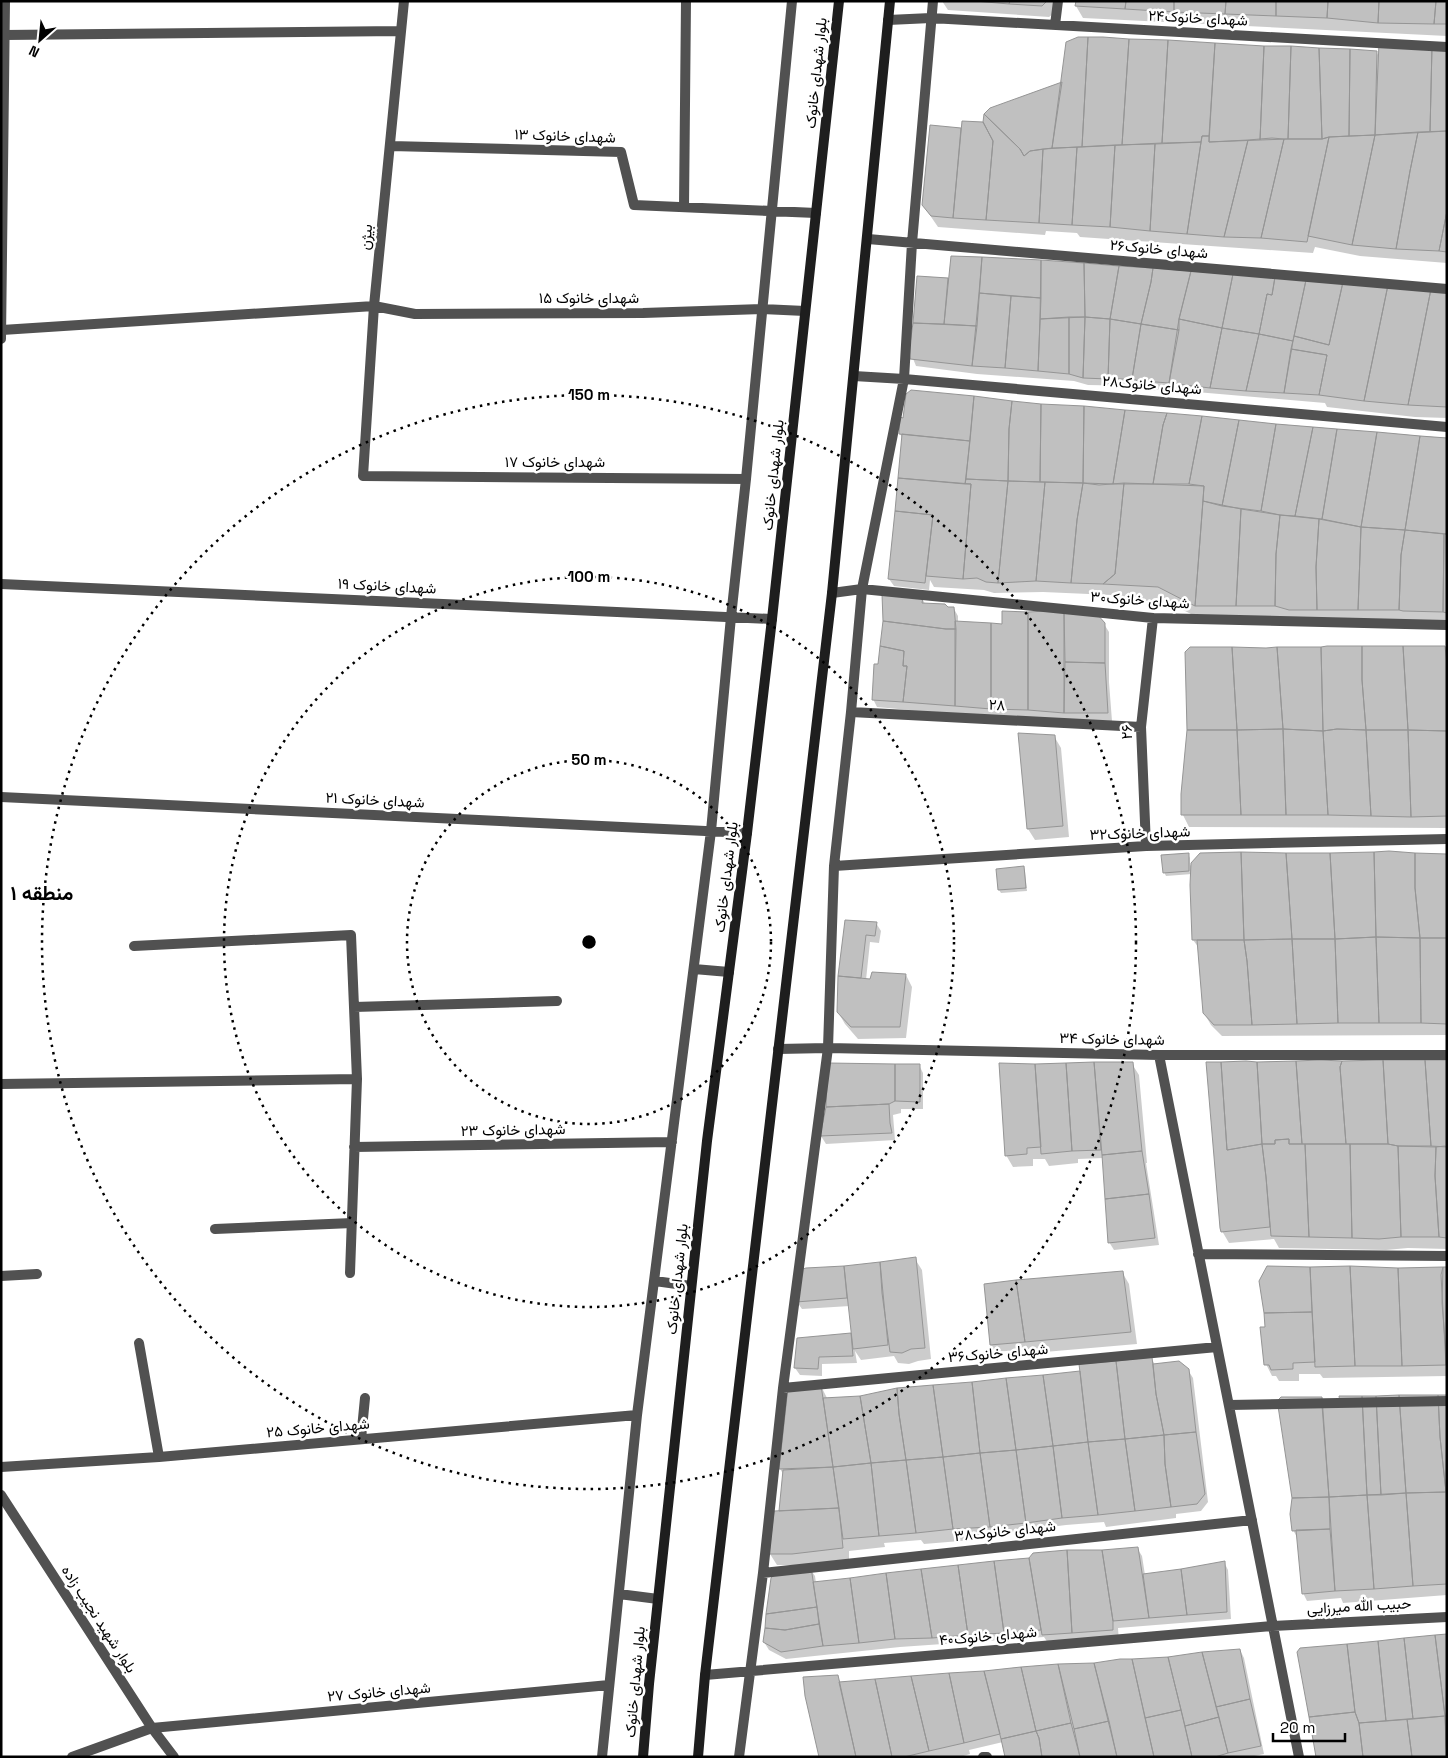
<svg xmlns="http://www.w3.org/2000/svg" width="1448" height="1758" viewBox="0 0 1448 1758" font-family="'Space Grotesk',Vazirmatn,sans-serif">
<rect width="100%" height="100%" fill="#fff"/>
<path fill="#0003" d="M942 1H1055L1053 14 1049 17 948 10Z
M1077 1H1447V36L1083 18 1076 6Z
M1123 40 1377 53 1379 57 1447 47V263L1360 256 1315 247 1313 253 1080 237 1077 233 1046 231 1045 235 938 227 923 205 931 126 962 129 985 123 1063 83Z
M918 277 1447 291V418L1415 417 1327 407 1325 403 1161 389 1151 391 1137 386 1088 385 1074 381 977 374 916 366 910 351 914 323Z
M1041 405 1447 438V623L1203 620 1167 602 1113 599 1111 595 1043 592 994 593 984 590 934 587 930 580 929 590 894 586 889 579 903 439 900 434Z
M922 598 925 604 954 609 958 616V622L1003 626 1041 613 1064 611 1104 624 1109 632V682L1112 721 911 714 909 710 877 707 873 699 879 666Z
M1403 647H1447V828L1189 827 1183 815 1266 650Z
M1054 736 1061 748 1069 837 1035 840 1028 829Z
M1188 854 1190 858V866L1200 854 1447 855V1035L1222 1036 1211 1025 1204 1013 1199 948 1193 940 1192 874 1166 876 1164 872Z
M1023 867 1025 871 1027 891 1001 893 999 890Z
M846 922 876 923 881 931 879 943 870 942 866 980 906 975 912 987 906 1038 858 1039 845 1024 838 1012 840 976Z
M1447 1061V1249L1408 1248 1386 1250 1279 1248 1274 1239 1229 1243 1222 1231 1208 1063Z
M1094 1064H1132L1139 1075 1147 1163H1146L1159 1245 1114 1250 1109 1242 1104 1158 1078 1159V1163L1049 1166 1045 1159H1033V1166L1013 1167 1006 1155Z
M919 1065 923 1073V1109H901V1113L893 1115 895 1140 826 1144 821 1136 827 1107Z
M915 1259 922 1270 931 1359 918 1361 909 1364 898 1363 894 1356 861 1360 855 1351 857 1363 822 1364V1376L800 1375 795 1368 850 1334 853 1339 850 1306 802 1309 797 1302 806 1269 844 1267Z
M1310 1268 1447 1269V1376L1323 1378 1320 1374H1299V1381H1279L1276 1376H1272L1266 1364V1328Z
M1122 1272 1129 1284 1137 1344 1033 1353 1030 1349 995 1352 991 1345Z
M1152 1359 1155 1365 1188 1370 1193 1378 1208 1502 1201 1511 1176 1514V1518L1106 1527 1104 1522 1066 1525 995 1534 996 1538 924 1544 921 1540 884 1543 885 1547 849 1551V1560L799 1565H777L770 1554 780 1512 784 1475 780 1469 821 1386 827 1398 860 1397 1079 1372Z
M1447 1396V1595L1343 1603 1341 1598 1307 1601 1303 1593 1298 1539 1293 1530 1326 1406Z
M1137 1548 1142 1556 1145 1575 1224 1562 1228 1570 1231 1619 1118 1628 1119 1642 1050 1646 1044 1637 900 1647 786 1659 769 1650 764 1642 810 1569 815 1576 816 1583 886 1574Z
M1240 1650 1244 1658 1264 1754 1250 1757H1007L1003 1742 969 1750 970 1754 960 1757H820L837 1676 841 1683 1042 1666 1093 1664Z"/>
<path fill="#c0c0c0" stroke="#959595" d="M975 1H1010L1009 4Z
M1010 1H1047L1042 6 1009 4Z
M1076 1H1126L1125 9 1075 6Z
M1126 1H1174V12L1125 9Z
M1174 1H1226L1225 14 1174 12Z
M1226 1H1276V16L1225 14Z
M1276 1H1328L1327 18 1276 16Z
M1328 1H1379L1378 23 1327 18Z
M1379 1H1436L1434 24 1378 23Z
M1436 1H1447V24H1434Z
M1078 37H1088L1082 147 1052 148 1066 42Z
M1088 37H1103L1129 39 1122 145 1082 147Z
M1129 39 1168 40 1162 143 1122 145Z
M1168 40 1215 43 1209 136H1202L1201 142 1162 143Z
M1215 43 1264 46 1260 140 1209 142Z
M1379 43 1432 46 1430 132 1375 135Z
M1264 46H1291L1288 139 1260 140Z
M1291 46 1319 48 1322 139H1288Z
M1432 46H1447V131L1430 132Z
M1319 48 1350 49 1349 136 1329 137 1322 139Z
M1350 49 1377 51 1375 135 1349 136Z
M1062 82 1052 148 1030 151 1024 156 1020 149 984 114 990 108Z
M984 114 1020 149 1024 156 1030 151 1043 149 1039 223 986 220 993 141 983 122Z
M962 121 983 122 993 141 986 220 953 218Z
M930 125 961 128 953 218 931 216 922 205Z
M1447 131V211L1439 251 1396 249 1410 171 1418 132Z
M1418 132 1410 171 1396 249 1352 245 1375 135Z
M1375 135 1352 245 1308 236 1329 137Z
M1202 136H1209V142L1248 140 1224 237 1187 234Z
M1329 137 1307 242 1261 238 1284 139H1322Z
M1272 138 1284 139 1261 238 1224 237 1248 140Z
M1201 142 1187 234 1150 231 1155 144Z
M1155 144 1150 231 1110 227 1115 145Z
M1115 145 1110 227 1072 225 1077 147Z
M1077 147 1072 225 1039 223 1043 149Z
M1447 211V252L1439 251Z
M951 256 982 257 977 326 944 324Z
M982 257 1041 260V298L979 293Z
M1041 260 1084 263 1085 317 1040 319Z
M1084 263 1119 266 1110 319 1085 317Z
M1119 266 1153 268 1151 282 1141 324 1110 319Z
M1153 268 1191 271 1179 319V330L1141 324 1151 282Z
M1191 271 1233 274 1222 328 1179 319Z
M1233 274 1275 277 1272 295 1267 294 1259 334 1222 328Z
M917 276 948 278 944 324 913 323Z
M1275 277 1306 280 1293 341 1259 334 1267 294 1272 295Z
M1306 280 1343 282 1329 345 1294 336Z
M1343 282 1388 285 1364 401 1319 395 1327 355 1291 349 1294 336 1329 345Z
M1388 285 1431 289 1408 405 1364 401Z
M1431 289 1447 290V407L1408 405Z
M979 293 1011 296 1005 368 972 366Z
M1011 296 1041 298 1038 371 1005 368Z
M1069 317V374L1038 371 1040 319Z
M1069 317H1085L1083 378 1069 374Z
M1085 317 1110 319 1108 379 1083 378Z
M1110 319 1141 324 1132 379H1108Z
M1179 319 1222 328 1210 388 1169 383Z
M913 323 977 326 972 366 910 359 909 351Z
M1141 324 1179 330 1169 383 1156 382 1146 383 1132 379Z
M1222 328 1259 334 1246 391 1210 388Z
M1259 334 1293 341 1284 393 1246 391Z
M1291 349 1327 355 1319 395 1284 393Z
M911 390 974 396 970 441 899 434 900 417 903 418 906 394Z
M974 396 1012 401 1009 429 1008 481 966 479Z
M1012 401 1041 404 1040 482 1008 481 1009 429Z
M1041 404 1084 406 1083 483 1040 482Z
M1084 406 1125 410 1113 484 1083 483Z
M1125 410 1167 413 1163 425 1153 484H1113Z
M1167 413 1202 416 1189 484H1153L1163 425Z
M1202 416 1239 420 1222 506 1203 501 1204 486 1189 484Z
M1239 420 1276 424 1261 511 1222 506Z
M1276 424 1313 427 1295 516 1280 515 1261 511Z
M1313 427 1337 429 1322 519 1295 516Z
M1337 429 1377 432 1361 527 1322 519Z
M1377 432 1420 436 1405 530 1361 527Z
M902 434 970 441 965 484 898 478Z
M1420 436 1447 438V534L1405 530Z
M898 478 971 484 963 579 926 576 933 515 895 511Z
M966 479 1008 481 998 583 986 582 977 578 963 579 971 484H965Z
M1008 481 1045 482 1036 581 998 583Z
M1045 482 1083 483 1077 520 1071 583 1036 581Z
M1083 483 1099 485 1124 483 1115 574 1103 584 1071 583 1077 520Z
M1124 483 1204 486 1195 606 1158 587 1103 584 1115 574Z
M1203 501 1241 509 1236 606H1195Z
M1241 509 1280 515 1276 554 1275 606H1236Z
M895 511 933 515 925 583 888 579Z
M1280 515 1319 519 1316 567 1317 610H1289L1275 606 1276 554Z
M1319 519 1361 527 1358 610H1317L1316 567Z
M1361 527 1405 530 1401 555 1399 610H1358Z
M1405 530 1444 534 1443 612 1403 611 1399 610 1401 555Z
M1444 534H1447V613L1443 612Z
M882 594 923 597 922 603 945 604 948 607H954L956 629H946L883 621Z
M1064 610V713L1028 710V612Z
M1064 610 1096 613 1105 623V663L1065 662Z
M1002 611 1028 612V710L991 709V623L1002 624Z
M883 621 946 629H956L955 706 903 702 907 666H903L904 651 880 646Z
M955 621 991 623V709L955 706Z
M880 646 904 651 903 666H907L903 702 872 700 874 664H878Z
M1327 646H1362V680L1366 730 1337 729 1323 731 1321 647Z
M1362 646H1403L1408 730H1366L1362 680Z
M1403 646H1445L1447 665V731L1408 730Z
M1190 647H1232L1237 730H1187L1185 652Z
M1232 647 1266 648 1277 647 1283 729 1237 730Z
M1277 647H1321L1323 731 1283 729Z
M1065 662 1105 663 1108 713H1064Z
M1283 729 1323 731 1328 815H1286Z
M1283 729 1286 815H1241L1237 730Z
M1337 729 1366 730 1371 816 1328 815 1323 731Z
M1187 730H1237L1241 815H1181V794Z
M1366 730H1408L1411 817 1371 816Z
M1408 730 1447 731V816L1411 817Z
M1018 733 1055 735 1063 826 1027 829Z
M1389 851 1415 853V888L1420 938 1376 937 1374 852Z
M1241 852 1286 853 1292 939 1244 940Z
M1241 852 1244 940H1192L1190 885 1191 863 1200 853Z
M1374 852 1376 937 1335 939 1330 853Z
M1189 853V871L1163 873 1161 855Z
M1286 853H1330L1335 939H1292Z
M1415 853 1447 854V938H1420L1415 888Z
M1024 866 1026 888 998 890 996 869Z
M845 920 877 922 875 936 866 935 861 978 838 976Z
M1376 937 1420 938 1421 1023H1379Z
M1376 937 1379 1023H1338L1335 939Z
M1420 938H1447V1024L1421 1023Z
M1292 939 1297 1024 1252 1025 1247 961 1244 940Z
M1292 939H1335L1338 1023 1297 1024Z
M1197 940H1244L1247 961 1252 1025H1214L1203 1013Z
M872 972 906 974 900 1027H851L837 1012 838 976 870 979Z
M1320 1060 1342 1061 1340 1067 1346 1144H1302L1296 1061Z
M1383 1060 1388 1144H1346L1340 1067 1342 1061Z
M1383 1060H1425L1431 1146H1398L1388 1144Z
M1425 1060H1447V1147L1431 1146Z
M1246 1061 1257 1062 1262 1144 1227 1150 1221 1062Z
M1296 1061 1302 1144H1289V1139L1275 1140V1144H1262L1257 1062Z
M1094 1062 1101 1150 1072 1151 1066 1063Z
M1094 1062H1133L1142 1151 1102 1155Z
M1206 1062H1221L1227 1150 1262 1144 1266 1177 1270 1227 1221 1232 1220 1228Z
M828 1063 895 1064V1101L889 1104 826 1107Z
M999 1063 1035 1064 1041 1147 1027 1148V1154L1005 1156Z
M1066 1063 1072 1151 1041 1154 1035 1064Z
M895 1064H920V1102L895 1101Z
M889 1104 890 1123 892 1133 820 1136 826 1107Z
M1289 1139V1144H1305L1309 1237 1271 1236 1266 1177 1262 1144H1275V1140Z
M1305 1144H1350L1352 1238 1309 1237Z
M1350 1144H1388L1398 1146 1401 1237 1379 1239 1352 1238Z
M1398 1146 1436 1147 1435 1176 1439 1237H1401Z
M1445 1146 1447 1147V1238L1439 1237 1435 1176 1436 1147Z
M1142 1151 1149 1194 1105 1199 1102 1155Z
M1149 1194 1155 1238 1108 1243 1105 1199Z
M916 1257 925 1348 911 1349 902 1353 890 1352 882 1293 880 1262Z
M880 1262 888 1345 853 1349 844 1266Z
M844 1266 847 1298 796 1302 799 1270 806 1268Z
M1267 1266 1310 1267 1312 1312 1264 1313 1259 1281Z
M1350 1266 1355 1366 1315 1367 1310 1267Z
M1350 1266 1398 1268 1402 1366H1355Z
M1443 1267H1447V1365L1442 1303Z
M1443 1267 1441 1275 1446 1365 1402 1366 1398 1268Z
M1123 1271 1131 1332 1025 1342 1016 1280Z
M1016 1280 1025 1342 990 1345 984 1284Z
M1312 1312 1315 1362 1293 1363V1369L1271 1370 1269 1365H1264L1260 1327H1265L1264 1313Z
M851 1333 853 1356 819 1357 818 1369 794 1368 797 1338Z
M1152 1357 1156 1394 1164 1435 1125 1439 1116 1361Z
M1116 1361 1125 1439 1088 1442 1079 1364Z
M1179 1361 1189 1369 1196 1432 1164 1435 1156 1394 1153 1364Z
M1080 1371 1088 1442 1053 1446 1043 1375Z
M1043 1375 1053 1446 1016 1450 1006 1378Z
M1006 1378 1016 1450 980 1453 972 1382Z
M972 1382 980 1453 943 1457 933 1385Z
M821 1385 833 1467 779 1469 788 1387Z
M933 1385 943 1457 906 1460 899 1414 897 1388Z
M897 1388 899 1414 906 1460 871 1463 860 1396Z
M1399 1395H1438L1440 1437 1446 1492 1406 1493Z
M1399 1395 1406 1493 1381 1495 1376 1396Z
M1438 1395H1447L1446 1492 1440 1437Z
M860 1396 871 1463 833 1467 823 1398Z
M1339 1396H1362L1367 1495 1329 1497 1322 1405 1340 1404Z
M1362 1396H1376L1381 1495H1367Z
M1281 1397H1322L1329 1497 1292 1498 1278 1406V1400Z
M1196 1432 1205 1494 1197 1504 1171 1507 1165 1464 1164 1435Z
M1164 1435 1165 1464 1171 1507 1135 1511 1125 1439Z
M1125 1439 1135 1511 1098 1515 1088 1442Z
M1088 1442 1098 1515 1062 1518 1053 1446Z
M1053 1446 1062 1518 1026 1523 1016 1450Z
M1016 1450 1026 1523 990 1527 980 1453Z
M980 1453 990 1527 953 1529 943 1457Z
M943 1457 953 1529 916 1533 906 1460Z
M906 1460 916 1533 879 1536 871 1463Z
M871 1463 879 1536 843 1539 833 1467Z
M833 1467 839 1508 779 1511 783 1470Z
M1446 1492 1447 1584 1413 1586 1406 1493Z
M1406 1493 1413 1586 1374 1589 1367 1495Z
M1367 1495 1374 1589 1335 1591 1329 1497Z
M1329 1497 1330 1529 1292 1531 1290 1514 1292 1498Z
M839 1508 843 1548 792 1554H769L774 1511Z
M1330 1529 1335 1591 1302 1594 1296 1530Z
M1138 1547 1149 1618 1113 1621 1102 1550Z
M1067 1550 1072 1633 1042 1635 1029 1558 1033 1553Z
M1067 1550H1102L1113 1621V1630L1072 1633Z
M1029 1558 1041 1630 1004 1633 994 1561Z
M994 1561 1004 1633 968 1635 958 1565Z
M1225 1561 1227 1612 1187 1615 1181 1569Z
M958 1565 968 1635 932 1638 921 1569Z
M811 1567 817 1607 766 1614 771 1578 776 1571Z
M921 1569 932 1638 895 1639 886 1573Z
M1181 1569 1187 1615 1149 1618 1143 1574Z
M886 1573 895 1639 859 1643 850 1578Z
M850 1578 859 1643 823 1646 813 1582Z
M817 1607 819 1624 785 1630 765 1628 766 1614Z
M819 1624 823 1646 781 1652 763 1642 765 1628 785 1630Z
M1447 1634V1716H1445L1435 1635Z
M1435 1635 1445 1716 1413 1719 1404 1638Z
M1404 1638 1413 1719 1386 1721 1378 1641Z
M1378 1641 1386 1721 1359 1723 1355 1712 1347 1644Z
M1347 1644 1355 1712 1309 1717 1297 1652 1300 1648Z
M1240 1649 1250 1699 1216 1707 1202 1652Z
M1202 1652 1219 1717 1185 1726 1168 1657Z
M1168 1657 1181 1710 1145 1718 1132 1659Z
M1120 1659H1132L1154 1757H1117L1094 1663Z
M1094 1663 1109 1721 1074 1729 1058 1664Z
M1058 1664 1071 1723 1036 1731 1021 1667Z
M1021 1667 1036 1731 1001 1739 984 1671Z
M984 1671 1000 1734 964 1743 949 1673Z
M949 1673 964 1743 929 1751 911 1676Z
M838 1675 856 1757H819L805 1696 803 1677Z
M911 1676 929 1751 904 1757H892L875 1679Z
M875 1679 892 1757H856L839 1682Z
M1250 1699 1261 1746 1228 1753 1216 1707Z
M1181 1710 1192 1757H1154L1145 1718Z
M1355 1712 1359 1723 1363 1757H1316L1309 1717Z
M1445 1716 1447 1757H1412L1407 1719Z
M1445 1716H1447V1755L1446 1747Z
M1219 1717 1228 1753 1215 1757H1192L1185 1726Z
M1407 1719 1412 1757H1363L1359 1723Z
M1109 1721 1117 1757H1080L1074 1729Z
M1071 1723 1080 1757H1042L1039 1738 1036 1731Z
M1036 1731 1039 1738 1042 1757H1005L1001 1739Z"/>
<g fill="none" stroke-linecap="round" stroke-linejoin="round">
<path stroke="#515151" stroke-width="10" d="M404 1 374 306 363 476 746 479
M888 20 931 18 1447 47
M1055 25 1058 1
M4 35 401 31
M391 146 621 152 634 205 816 213
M684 207 686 1
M868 239 1447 289
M2 330 374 306 415 314 643 313 762 309 805 311
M854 376 904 379 1447 427
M1 584 772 619
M832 593 862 589 1153 618 1447 625
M851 712 1141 727
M1 797 747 833
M1146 846 1141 727 1153 618
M834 866 1146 846 1447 839
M134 946 351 935 357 1079 350 1273
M694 969 729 972
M354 1007 557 1001
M778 1049 828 1048 1159 1055H1447
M1159 1055 1299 1757
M1 1084 357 1079
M354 1147 672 1142
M215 1229 352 1223
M1198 1254 1447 1256
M1 1276 37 1274
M655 1281 691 1286
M139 1343 159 1457
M783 1388 1217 1347
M1229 1405 1447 1401
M361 1439 365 1398
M1 1467 159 1457 637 1415
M763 1573 1252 1520
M619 1594 658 1599
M705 1675 1273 1626 1447 1617
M72 1757 152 1728 609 1685
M602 1757 637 1415 711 831 731 617 746 479 792 1
M739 1757 763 1573 783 1388 828 1048 834 866 851 712 862 589 904 379 912 243 933 1
M983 1757H987"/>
<path stroke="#515151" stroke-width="10" d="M1 339 5 1
M1 1495 152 1728 174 1757"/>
<path stroke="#1e1e1e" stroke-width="10" d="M643 1757 649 1684 707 1141 747 833 772 619 839 1
M698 1757 705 1675 832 593 890 1"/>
</g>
<g fill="none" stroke="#000" stroke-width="2.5" stroke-dasharray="2.5 5">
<circle cx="589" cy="942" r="182"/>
<circle cx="589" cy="942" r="365"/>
<circle cx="589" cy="942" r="547"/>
</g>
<g text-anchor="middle" stroke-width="5" stroke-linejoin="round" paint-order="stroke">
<g font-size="15" fill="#000" stroke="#fff">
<text transform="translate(1198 18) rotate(3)" y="5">شهدای خانوک۲۴</text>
<text transform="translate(816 73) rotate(-84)" y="5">بلوار شهدای خانوک</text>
<text transform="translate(565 136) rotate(2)" y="5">شهدای خانوک ۱۳</text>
<text transform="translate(366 237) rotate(-84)" y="5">بیژن</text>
<text transform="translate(1159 249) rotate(5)" y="5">شهدای خانوک۲۶</text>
<text x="589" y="303">شهدای خانوک ۱۵</text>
<text transform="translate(1152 385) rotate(5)" y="5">شهدای خانوک۲۸</text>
<text x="555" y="467">شهدای خانوک ۱۷</text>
<text transform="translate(773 475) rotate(-84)" y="5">بلوار شهدای خانوک</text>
<text transform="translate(387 586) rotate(3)" y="5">شهدای خانوک ۱۹</text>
<text transform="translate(1140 600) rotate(4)" y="5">شهدای خانوک۳۰</text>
<text transform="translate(997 705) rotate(3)" y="5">۲۸</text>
<text transform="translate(1127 732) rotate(-90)" y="5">۲۶</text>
<text transform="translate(375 800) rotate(3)" y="5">شهدای خانوک ۲۱</text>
<text transform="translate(1140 833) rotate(-2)" y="5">شهدای خانوک۳۲</text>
<text transform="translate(726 877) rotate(-83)" y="5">بلوار شهدای خانوک</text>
<text transform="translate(1112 1039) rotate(1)" y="5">۳۴ شهدای خانوک</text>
<text transform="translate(513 1130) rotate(-1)" y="5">شهدای خانوک ۲۳</text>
<text transform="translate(677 1279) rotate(-84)" y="5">بلوار شهدای خانوک</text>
<text transform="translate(998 1353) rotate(-5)" y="5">شهدای خانوک۳۶</text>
<text transform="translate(318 1428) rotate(-5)" y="5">شهدای خانوک ۲۵</text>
<text transform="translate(1005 1531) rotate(-6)" y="5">شهدای خانوک۳۸</text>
<text transform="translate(1359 1606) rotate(-3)" y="5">حبیب الله میرزایی</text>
<text transform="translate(99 1619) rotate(57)" y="5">بلوار شهید نجیب زاده</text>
<text transform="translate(988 1636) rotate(-5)" y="5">شهدای خانوک۴۰</text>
<text transform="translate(635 1682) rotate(-85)" y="5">بلوار شهدای خانوک</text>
<text transform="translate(379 1692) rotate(-5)" y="5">شهدای خانوک ۲۷</text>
</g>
<g font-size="20" font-weight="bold" fill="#000" stroke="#fff">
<text x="42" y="900">منطقه ۱</text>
</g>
</g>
<circle cx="589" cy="942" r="8" fill="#000" stroke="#fff" stroke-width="2.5"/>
<g font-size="15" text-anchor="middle" font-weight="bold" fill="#000" stroke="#fff" stroke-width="5" stroke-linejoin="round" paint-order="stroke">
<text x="589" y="400">150 m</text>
<text x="589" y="582">100 m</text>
<text x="589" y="765">50 m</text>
</g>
<rect width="1448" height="1758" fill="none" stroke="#000000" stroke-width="5"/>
<g transform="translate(40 40) rotate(207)" stroke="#ffffff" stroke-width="4" paint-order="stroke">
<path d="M0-4L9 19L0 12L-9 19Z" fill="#000000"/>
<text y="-8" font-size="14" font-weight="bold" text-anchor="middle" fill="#000000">N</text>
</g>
<path d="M1273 1733v8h72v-8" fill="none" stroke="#000000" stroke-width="2.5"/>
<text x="1280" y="1733" font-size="15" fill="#000000" stroke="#ffffff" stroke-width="4" paint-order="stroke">20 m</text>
</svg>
